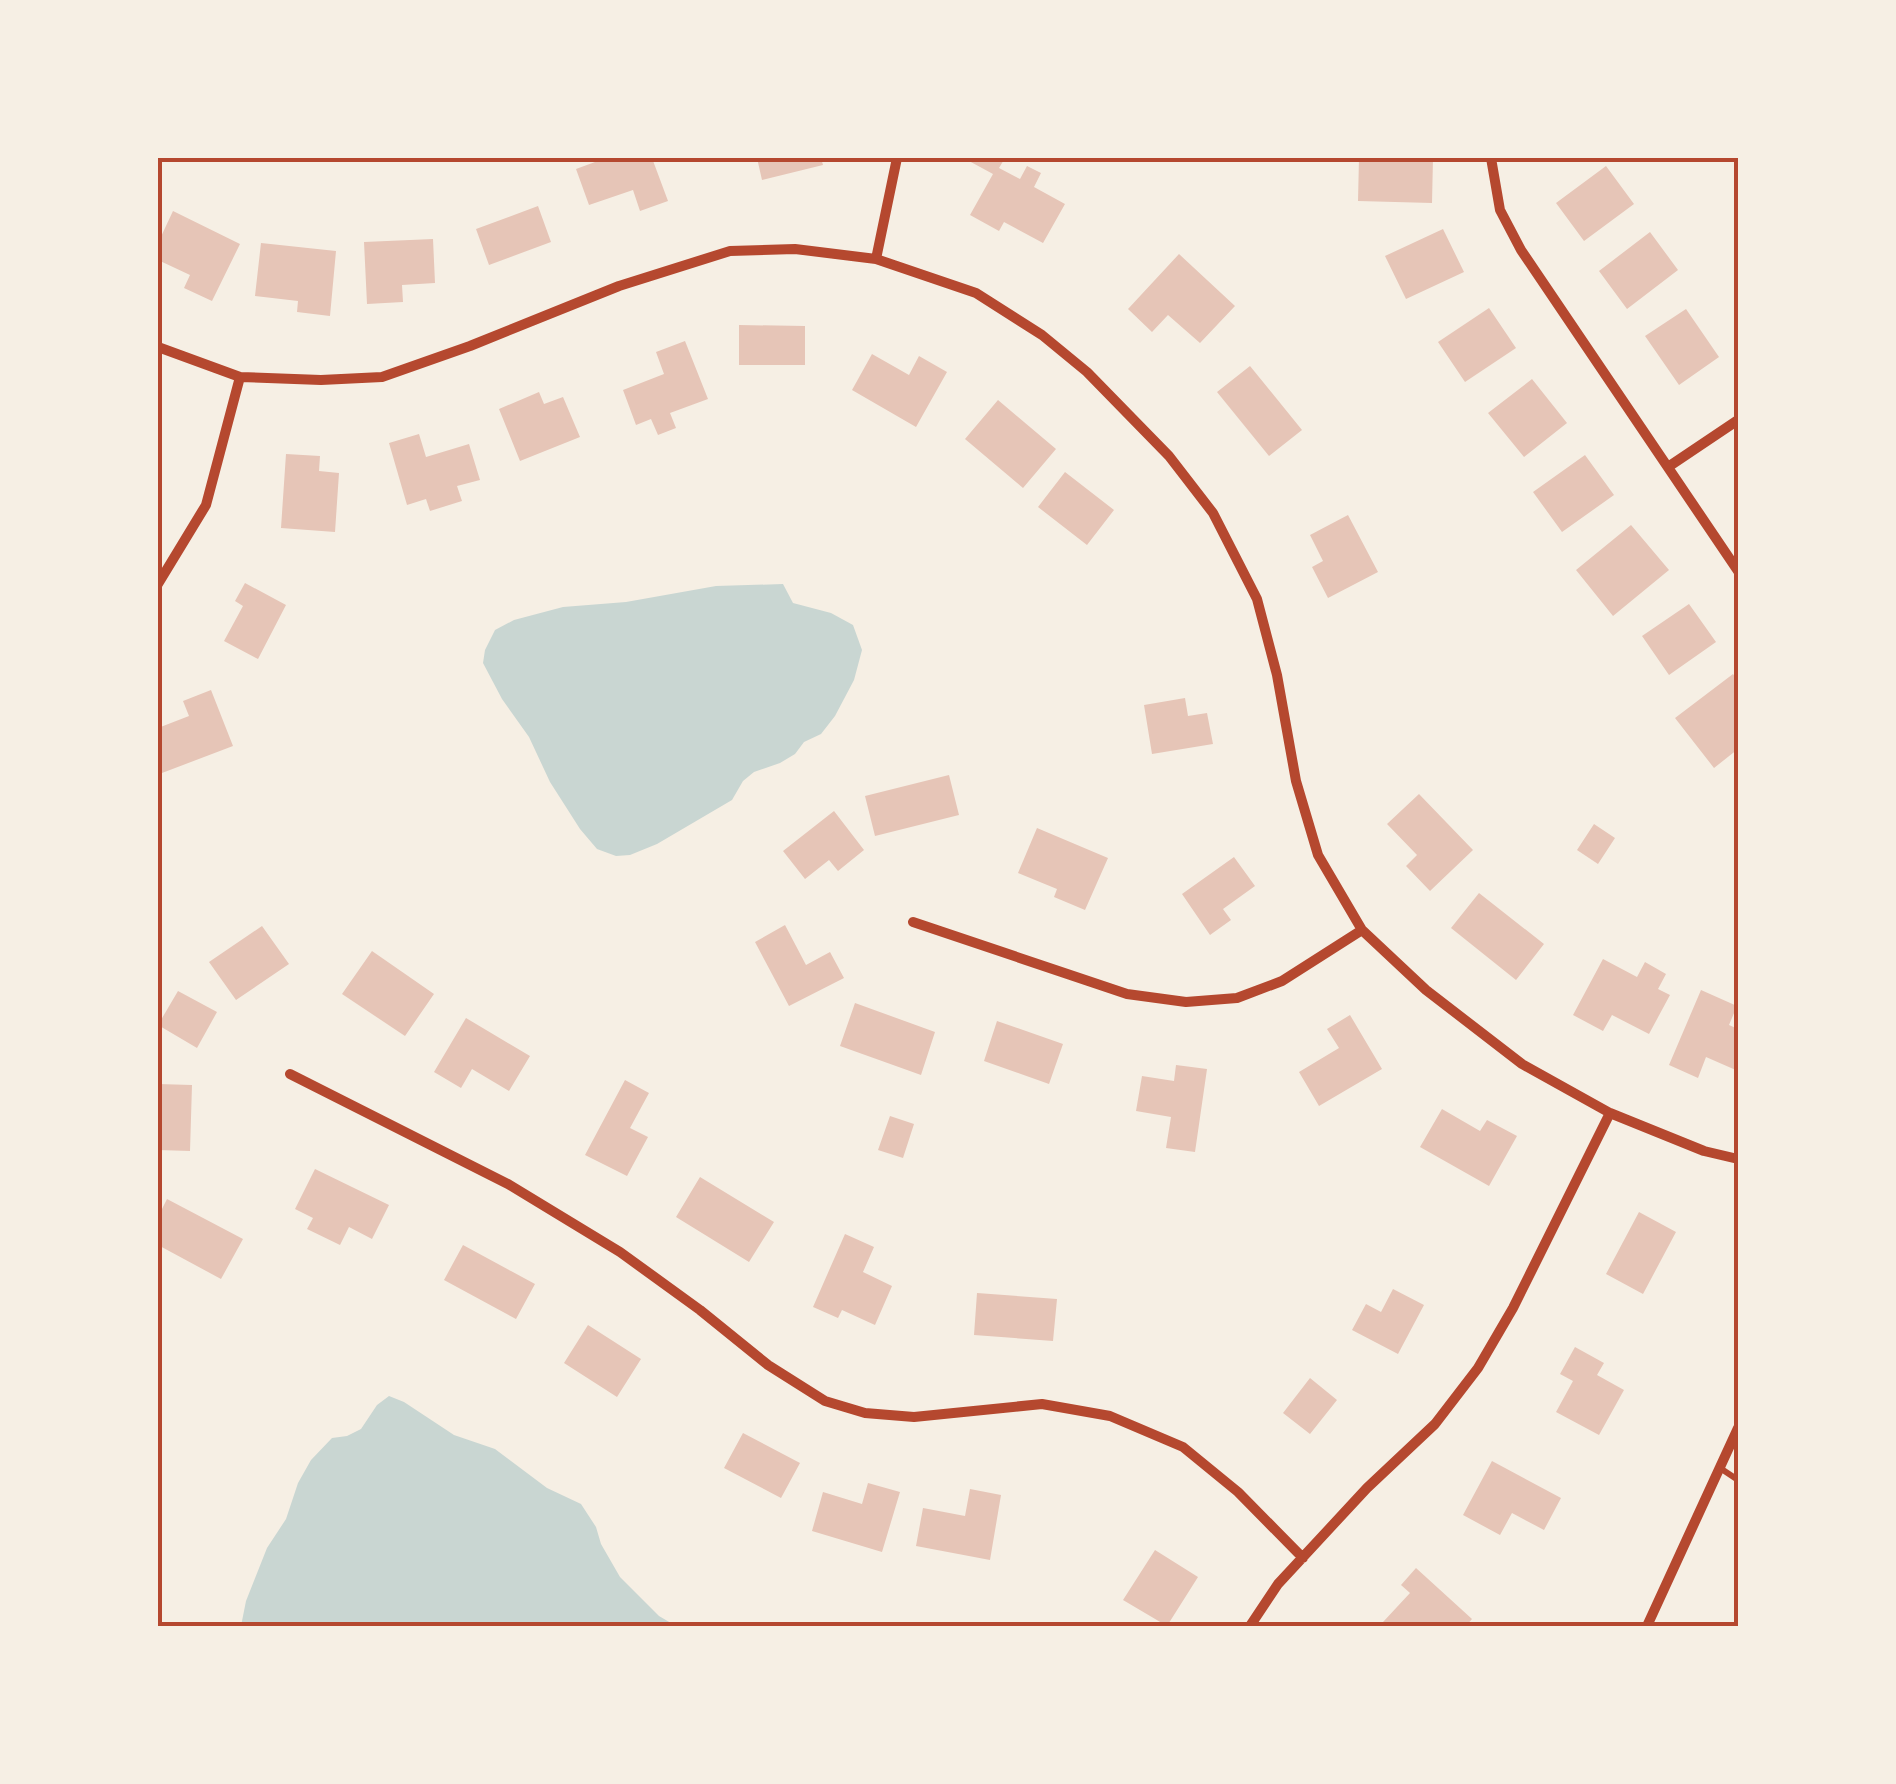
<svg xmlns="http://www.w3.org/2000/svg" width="1896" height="1784" viewBox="0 0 1896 1784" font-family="'Exo 2',sans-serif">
<rect width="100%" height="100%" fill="#f6efe4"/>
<path fill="#c9d6d2" d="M783 584 793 603 831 613 853 625 862 650 854 680 835 716 821 734 804 742 795 754 780 763 754 772 743 781 732 800 657 844 630 855 616 856 597 849 580 829 550 782 529 737 502 699 483 663 485 650 495 630 514 620 563 607 626 602 716 586Z
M389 1396 404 1402 454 1435 495 1449 547 1488 581 1504 596 1527 601 1544 620 1577 659 1616 676 1626H241L246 1601 267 1548 286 1519 298 1483 311 1460 332 1438 347 1436 361 1429 377 1405Z"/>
<path fill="#e6c5b7" d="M593 158H652L668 201 640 211 633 190 589 205 576 169 595 162Z
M757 158H821L823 165 762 180Z
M971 158H1005L999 168 1020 179 1027 166 1041 173 1034 187 1065 204 1043 243 1004 222 999 231 970 215 993 174 969 161Z
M1359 158H1433L1432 203 1358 201Z
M1606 166 1634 204 1584 241 1556 203Z
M538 206 551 242 489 265 476 229Z
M173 211 240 244 212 301 184 288 190 275 158 260V243Z
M1443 229 1464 272 1406 299 1385 256Z
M1650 232 1678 270 1627 309 1599 271Z
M433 239 435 283 402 285 403 302 367 304 364 242Z
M261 243 336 251 330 316 297 312 298 301 255 296Z
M1179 254 1235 306 1200 343 1168 315 1152 332 1128 309Z
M1489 308 1516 348 1465 382 1438 342Z
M1686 309 1719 357 1679 385 1645 336Z
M739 325 805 326V365H739Z
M685 341 708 399 670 413 676 428 658 435 651 419 636 425 623 390 664 374 656 352Z
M872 354 909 375 919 356 947 372 916 427 852 390Z
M1250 366 1302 430 1269 456 1217 392Z
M1532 379 1567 423 1524 457 1488 413Z
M539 392 544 404 563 397 580 437 520 461 499 409Z
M998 400 1056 449 1023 488 965 439Z
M419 434 426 457 469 444 480 480 457 486 462 501 430 511 426 499 407 505 389 443Z
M286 454 320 456 319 471 339 473 335 532 281 528Z
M1585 455 1614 495 1562 532 1533 492Z
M1065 472 1114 510 1087 545 1038 507Z
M1348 515 1378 572 1328 598 1312 567 1323 561 1310 535Z
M1631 525 1669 570 1613 616 1576 570Z
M245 583 286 605 258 659 224 641 243 606 235 601Z
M1689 604 1716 642 1669 675 1642 636Z
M1733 674 1738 681V749L1714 768 1675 718Z
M211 690 233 746 162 773 158 762V728L189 716 183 701Z
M1185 698 1188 716 1207 713 1213 744 1152 754 1144 705Z
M949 775 959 815 875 836 865 796Z
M1419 794 1473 850 1430 891 1406 866 1417 855 1387 824Z
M834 811 864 850 838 871 829 860 805 879 783 851Z
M1594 824 1615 838 1598 864 1577 850Z
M1037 828 1108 858 1085 910 1054 897 1057 889 1018 873Z
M1234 857 1255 886 1223 909 1231 920 1210 935 1182 894Z
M1479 893 1544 944 1516 980 1451 928Z
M785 925 806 965 830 952 844 978 789 1006 755 942Z
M262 926 289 964 236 1000 209 962Z
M372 951 434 994 405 1036 342 994Z
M1603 959 1637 977 1645 962 1666 974 1658 989 1670 995 1649 1034 1612 1015 1603 1031 1573 1015Z
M1701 990 1737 1006 1729 1025 1738 1029V1071L1706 1057 1698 1078 1669 1065Z
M178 991 217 1012 197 1048 158 1025Z
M855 1003 935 1032 921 1075 840 1046Z
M1350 1015 1382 1069 1319 1106 1299 1072 1339 1048 1327 1029Z
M466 1018 530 1056 509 1091 472 1069 461 1088 434 1072Z
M997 1021 1063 1044 1049 1084 984 1061Z
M1176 1065 1207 1069 1195 1152 1166 1148 1171 1117 1136 1111 1142 1076 1174 1081Z
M625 1080 649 1093 630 1128 648 1137 627 1176 585 1155Z
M158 1084 192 1085 190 1151 158 1150Z
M1442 1109 1480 1131 1487 1120 1517 1136 1489 1186 1420 1147Z
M890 1116 914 1124 903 1158 878 1150Z
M315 1169 389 1205 372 1239 349 1227 340 1245 307 1229 313 1218 295 1209Z
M700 1177 774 1222 749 1262 676 1217Z
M167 1199 243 1239 221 1279 158 1245V1217Z
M1639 1212 1676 1232 1643 1294 1606 1274Z
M845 1234 874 1247 863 1272 892 1286 875 1325 842 1310 838 1318 813 1307Z
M463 1245 535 1284 516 1319 444 1280Z
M1393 1289 1424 1305 1398 1354 1352 1330 1366 1304 1381 1312Z
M977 1293 1057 1299 1053 1341 974 1335Z
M588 1325 641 1359 617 1397 564 1363Z
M1575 1347 1604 1363 1597 1375 1624 1390 1599 1435 1556 1412 1573 1381 1560 1374Z
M1310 1378 1337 1400 1310 1434 1283 1413Z
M743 1433 800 1463 781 1498 724 1468Z
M1492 1461 1561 1498 1544 1530 1512 1513 1500 1535 1463 1515Z
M868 1483 900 1492 882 1552 812 1531 823 1492 862 1504Z
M970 1489 1001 1495 990 1560 916 1546 923 1508 965 1516Z
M1155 1550 1198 1577 1167 1626 1123 1600Z
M1416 1568 1472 1619 1466 1626H1389L1383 1622 1410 1593 1401 1585Z"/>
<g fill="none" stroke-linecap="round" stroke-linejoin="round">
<path stroke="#b5482f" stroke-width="6" d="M1720 1468 1738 1480"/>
<path stroke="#b5482f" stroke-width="10" d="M1491 158 1500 210 1521 250 1738 571
M876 259 897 158
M158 347 240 377 321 380 382 377 470 346 619 286 730 251 795 249 876 259 976 293 1042 335 1087 372 1169 456 1213 513 1257 599 1277 675 1296 781 1318 855 1362 930 1426 990 1522 1064 1610 1113 1704 1151 1738 1159
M1668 467 1738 420
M158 584 206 505 240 377
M913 922 1127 994 1186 1002 1237 998 1282 981 1362 930
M290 1074 508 1184 620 1252 700 1310 768 1365 825 1401 865 1413 914 1417 1042 1404 1110 1416 1183 1447 1238 1492 1303 1558
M1250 1626 1278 1584 1367 1488 1435 1424 1478 1368 1513 1308 1610 1113
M1647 1626 1738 1428"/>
</g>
<rect width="1896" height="1784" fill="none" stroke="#f6efe4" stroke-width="320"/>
<rect x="160" y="160" width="1576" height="1464" fill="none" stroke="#b5482f" stroke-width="4"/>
</svg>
